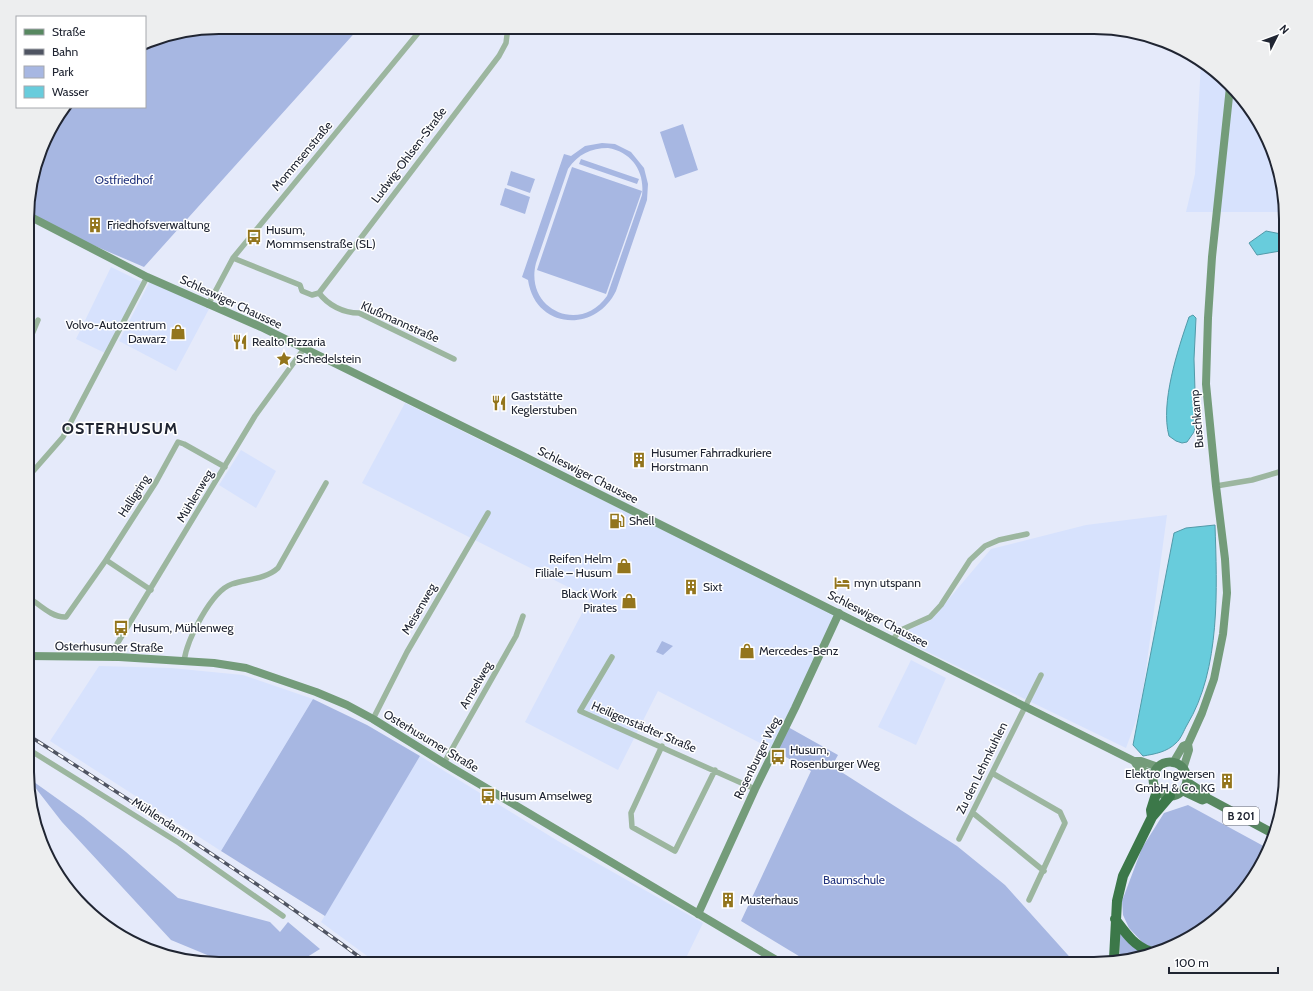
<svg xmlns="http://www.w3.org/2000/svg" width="1313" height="991" viewBox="0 0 1313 991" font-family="Cabin,sans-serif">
<rect width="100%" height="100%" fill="#e5eafa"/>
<path fill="#d7e2fd" d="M1201 62 1221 74 1266 134 1284 212H1186L1195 174Z
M111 267 142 282 107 354 76 339Z
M150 281 209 309 176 371 119 341Z
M405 403 836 615 772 749 658 691 618 770 525 722 590 598 362 483Z
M241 450 276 471 256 508 219 485Z
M1167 515 1143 691 1137 718 1126 748 899 638 903 632 931 620 991 549 1086 525Z
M911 660 946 678 916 745 878 727Z
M99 666 171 668 243 675 313 699 221 851 50 741Z
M420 756 558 841 703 923 683 964H378L321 922Z"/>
<path fill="#a7b7e2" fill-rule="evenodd" d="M219 27H360L144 267 88 243 29 213V193L53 123 66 107H145V44L157 37Z
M683 124 698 170 675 178 660 132Z
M602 143 615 144 631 152 644 168 648 184 647 200 616 291C595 334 535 329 528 280L522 277 564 154 571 156 585 146ZM608 148C632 152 645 172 642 195L607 296C580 335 524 309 536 263L568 169C578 154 591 148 608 148Z
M581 159 639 179 637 184 579 164Z
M572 167 642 191 606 294 537 270Z
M511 171 535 179 530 193 507 185Z
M505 188 530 197 525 214 500 205Z
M662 641 673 646 663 655 656 652Z
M313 699 367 725 420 756 325 916 221 851Z
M788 727 838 755 832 766 957 846 1005 885 1076 964H812L741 921 811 771 775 751Z
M27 777 83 817 126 852 178 898 270 922 280 932 288 922 320 949 296 964H229L171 940 62 822Z
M1188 805 1269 849 1239 899 1179 944 1157 949 1144 944 1129 928 1123 915 1122 901 1142 848 1164 813Z
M1119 930 1125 939 1141 953 1120 958Z"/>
<path fill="#68ccdc" stroke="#529aa9" d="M1266 231 1286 235V250L1257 255 1249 243Z
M1193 315 1196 318 1194 359 1196 423 1194 432 1187 442 1182 443 1176 441 1169 436C1160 403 1178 349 1189 317Z
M1215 525C1217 587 1221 669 1187 725 1184 730 1181 739 1176 743 1167 752 1155 754 1143 756L1133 745 1174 533 1186 528Z"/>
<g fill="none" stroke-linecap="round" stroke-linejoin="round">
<path stroke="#9cb69f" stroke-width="5.5" d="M233 258 300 285 302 291 312 295 319 293C328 305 343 313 359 313L454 359
M319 293 499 56 506 43 508 27
M208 305 233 258 423 27
M28 344 38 320
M28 477 63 437 147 277
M1216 486 1252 480 1286 470
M151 590 106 560 156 482 178 442 184 444 225 467
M28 597C39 604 52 618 66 617L106 560
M892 640 901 630 930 617 941 605 970 560 985 546 999 540 1027 534
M612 657 580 711 755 789
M113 658 117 644 255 416 303 350
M184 661C187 640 211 591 232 584 247 579 266 579 278 568L326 483
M373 719 407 652 488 513
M662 746 631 813 632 827 675 851 715 770
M28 749 179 843 283 916
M444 763 516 636 523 616
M992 773 1060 812 1065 823 1029 900
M973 813 1044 871
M959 839 1041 675"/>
<path stroke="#749c7a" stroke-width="8" d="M29 216 147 277 261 327 521 455 1134 761H1141L1158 767
M28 656 119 657 214 663 246 668 316 692 347 705 373 719 444 763 783 964
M1134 761 1138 767 1153 776
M1173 763 1183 746 1188 744 1202 713 1214 679 1223 634 1227 593 1225 559 1216 486 1206 384 1208 318 1212 257 1230 87
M1183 769 1189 750 1188 744
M698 914 755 789 795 708 839 613"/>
<path stroke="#578860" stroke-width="9" d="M1153 779a17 17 0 1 1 34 0a17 17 0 1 1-34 0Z
M1187 782 1204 793 1207 798 1274 834
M1183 791 1202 800 1207 798"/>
<path stroke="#3c7849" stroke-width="10" d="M1152 817 1151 810 1157 791
M1115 919C1125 932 1133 945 1149 951
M1114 959 1117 901 1123 876 1152 817 1170 796"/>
<defs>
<path id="rail" d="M28 735C143 809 259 882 369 964"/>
</defs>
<use href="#rail" stroke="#4f5462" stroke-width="3.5"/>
<use href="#rail" stroke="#fff" stroke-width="2" stroke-dasharray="6" stroke-linecap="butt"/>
</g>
<defs>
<symbol id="building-bare" viewBox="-9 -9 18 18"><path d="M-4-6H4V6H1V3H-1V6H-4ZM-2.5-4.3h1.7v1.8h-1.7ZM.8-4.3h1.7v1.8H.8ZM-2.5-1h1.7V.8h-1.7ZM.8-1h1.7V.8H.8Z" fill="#93751c" stroke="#fff" stroke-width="2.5" paint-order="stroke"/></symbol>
<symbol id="bus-bare" viewBox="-9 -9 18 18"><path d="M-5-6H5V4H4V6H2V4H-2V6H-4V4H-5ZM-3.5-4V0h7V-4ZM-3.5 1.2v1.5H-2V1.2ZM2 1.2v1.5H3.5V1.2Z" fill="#93751c" stroke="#fff" stroke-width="2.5" paint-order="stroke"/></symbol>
<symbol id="shop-bare" viewBox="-9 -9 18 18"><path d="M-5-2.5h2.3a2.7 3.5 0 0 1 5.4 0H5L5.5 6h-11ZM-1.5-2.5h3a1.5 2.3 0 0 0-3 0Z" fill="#93751c" stroke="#fff" stroke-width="2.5" paint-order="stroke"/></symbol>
<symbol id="restaurant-bare" viewBox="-9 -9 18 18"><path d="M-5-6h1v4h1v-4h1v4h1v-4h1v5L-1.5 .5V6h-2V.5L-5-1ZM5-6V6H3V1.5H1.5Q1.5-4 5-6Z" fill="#93751c" stroke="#fff" stroke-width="2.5" paint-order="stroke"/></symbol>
<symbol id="sight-bare" viewBox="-9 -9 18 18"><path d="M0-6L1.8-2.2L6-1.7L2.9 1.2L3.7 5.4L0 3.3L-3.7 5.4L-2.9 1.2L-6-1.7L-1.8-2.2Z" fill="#93751c" stroke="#fff" stroke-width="2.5" paint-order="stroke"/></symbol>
<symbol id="fuel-bare" viewBox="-9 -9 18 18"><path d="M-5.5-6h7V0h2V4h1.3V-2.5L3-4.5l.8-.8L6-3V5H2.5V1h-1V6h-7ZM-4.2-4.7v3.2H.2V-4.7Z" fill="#93751c" stroke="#fff" stroke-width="2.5" paint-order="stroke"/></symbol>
<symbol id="hotel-bare" viewBox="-9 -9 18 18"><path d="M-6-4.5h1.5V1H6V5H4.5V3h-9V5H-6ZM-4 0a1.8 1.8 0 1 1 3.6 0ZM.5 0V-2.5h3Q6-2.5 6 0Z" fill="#93751c" stroke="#fff" stroke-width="2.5" paint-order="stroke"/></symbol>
</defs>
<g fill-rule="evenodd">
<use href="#building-bare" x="84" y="214" width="22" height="22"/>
<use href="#bus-bare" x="243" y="226" width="22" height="22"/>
<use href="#shop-bare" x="167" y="321" width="22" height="22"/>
<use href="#restaurant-bare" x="229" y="331" width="22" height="22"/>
<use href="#sight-bare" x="273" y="348" width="22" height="22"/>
<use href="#restaurant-bare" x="488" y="392" width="22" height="22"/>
<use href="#building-bare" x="628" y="449" width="22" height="22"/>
<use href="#fuel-bare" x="606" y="510" width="22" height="22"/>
<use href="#shop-bare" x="613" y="555" width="22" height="22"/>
<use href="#hotel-bare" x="831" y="572" width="22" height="22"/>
<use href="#building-bare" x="680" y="576" width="22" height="22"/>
<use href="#shop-bare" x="618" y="590" width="22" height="22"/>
<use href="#bus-bare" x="110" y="617" width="22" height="22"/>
<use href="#shop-bare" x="736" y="640" width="22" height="22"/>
<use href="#bus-bare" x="767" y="746" width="22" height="22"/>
<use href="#building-bare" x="1216" y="770" width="22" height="22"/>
<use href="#bus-bare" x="477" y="785" width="22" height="22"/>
<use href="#building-bare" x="717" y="889" width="22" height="22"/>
</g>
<g text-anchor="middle" stroke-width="3" stroke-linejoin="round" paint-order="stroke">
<rect fill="#fff" stroke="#636670" stroke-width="1" x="1223" y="807" width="36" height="18" rx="3"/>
<g font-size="11" font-weight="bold" fill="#202532">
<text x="1241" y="820">B 201</text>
</g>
<g font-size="12" fill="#202532" stroke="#fff">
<text transform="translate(409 155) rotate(-53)" y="4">Ludwig-Ohlsen-Straße</text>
<text transform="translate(302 156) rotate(-50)" y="4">Mommsenstraße</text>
<text transform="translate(231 302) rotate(25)" y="4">Schleswiger Chaussee</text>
<text transform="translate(400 322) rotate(24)" y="4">Klußmannstraße</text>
<text transform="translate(1197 419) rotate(-95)" y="4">Buschkamp</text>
<text transform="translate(588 475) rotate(27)" y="4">Schleswiger Chaussee</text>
<text transform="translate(134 496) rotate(-57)" y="4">Halligring</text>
<text transform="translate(195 496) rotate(-59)" y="4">Mühlenweg</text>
<text transform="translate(419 609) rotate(-60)" y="4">Meisenweg</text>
<text transform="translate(878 619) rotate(27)" y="4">Schleswiger Chaussee</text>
<text transform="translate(109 647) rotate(1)" y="4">Osterhusumer Straße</text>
<text transform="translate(476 685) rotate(-60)" y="4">Amselweg</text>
<text transform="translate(644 727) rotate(23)" y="4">Heiligenstädter Straße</text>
<text transform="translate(431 741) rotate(31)" y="4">Osterhusumer Straße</text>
<text transform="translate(757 758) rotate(-64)" y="4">Rosenburger Weg</text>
<text transform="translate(982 768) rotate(-64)" y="4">Zu den Lehmkuhlen</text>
<text transform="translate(163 820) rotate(33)" y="4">Mühlendamm</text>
</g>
<g font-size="12" fill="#23357e" stroke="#fff">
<text x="124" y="184">Ostfriedhof</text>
<text x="854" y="884">Baumschule</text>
</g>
<g font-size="12" fill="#202532" stroke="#fff" text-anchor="start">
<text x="107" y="229">Friedhofsverwaltung</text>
<text x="266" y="234">Husum,<tspan x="266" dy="14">Mommsenstraße (SL)</tspan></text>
<text x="166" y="329" text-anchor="end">Volvo-Autozentrum<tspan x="166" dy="14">Dawarz</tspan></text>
<text x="252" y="346">Realto Pizzaria</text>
<text x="296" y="363">Schedelstein</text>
<text x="511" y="400">Gaststätte<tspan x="511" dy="14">Keglerstuben</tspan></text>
<text x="651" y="457">Husumer Fahrradkuriere<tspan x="651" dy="14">Horstmann</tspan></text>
<text x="629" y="525">Shell</text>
<text x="612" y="563" text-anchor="end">Reifen Helm<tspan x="612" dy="14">Filiale – Husum</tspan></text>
<text x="854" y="587">myn utspann</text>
<text x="703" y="591">Sixt</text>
<text x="617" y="598" text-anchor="end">Black Work<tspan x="617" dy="14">Pirates</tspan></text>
<text x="133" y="632">Husum, Mühlenweg</text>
<text x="759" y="655">Mercedes-Benz</text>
<text x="790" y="754">Husum,<tspan x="790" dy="14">Rosenburger Weg</tspan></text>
<text x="1215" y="778" text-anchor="end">Elektro Ingwersen<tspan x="1215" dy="14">GmbH &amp; Co. KG</tspan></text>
<text x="500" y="800">Husum Amselweg</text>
<text x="740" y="904">Musterhaus</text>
</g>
<g font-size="16" font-weight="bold" letter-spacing="1" fill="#202532" stroke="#fff">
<text x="120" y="434">OSTERHUSUM</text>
</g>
</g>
<path d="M0 0H1313V991H0ZM219 34H1094A185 185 0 0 1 1279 219V772A185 185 0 0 1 1094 957H219A185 185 0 0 1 34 772V219A185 185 0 0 1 219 34Z" fill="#edeeef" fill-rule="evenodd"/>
<path fill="none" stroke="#202532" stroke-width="2" d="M219 34H1094A185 185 0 0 1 1279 219V772A185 185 0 0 1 1094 957H219A185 185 0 0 1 34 772V219A185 185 0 0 1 219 34Z"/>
<rect x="16" y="16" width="130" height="92" fill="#ffffff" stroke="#a6a8ad"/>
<rect x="24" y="29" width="20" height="6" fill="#578860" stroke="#a6a8ad"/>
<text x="52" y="36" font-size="12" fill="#202532">Straße</text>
<rect x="24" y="49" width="20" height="6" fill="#4f5462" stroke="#a6a8ad"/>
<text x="52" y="56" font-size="12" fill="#202532">Bahn</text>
<rect x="24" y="66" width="20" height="12" fill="#a7b7e2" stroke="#a6a8ad"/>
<text x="52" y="76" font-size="12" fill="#202532">Park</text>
<rect x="24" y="86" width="20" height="12" fill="#68ccdc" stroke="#a6a8ad"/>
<text x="52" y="96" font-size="12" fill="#202532">Wasser</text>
<g transform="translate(1277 36) rotate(48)" stroke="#ffffff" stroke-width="3" paint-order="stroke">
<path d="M0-3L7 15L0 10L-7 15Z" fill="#202532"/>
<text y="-6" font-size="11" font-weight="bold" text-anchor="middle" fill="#202532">N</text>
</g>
<path d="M1169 967v6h109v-6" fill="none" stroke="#202532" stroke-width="2"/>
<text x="1175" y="967" font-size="12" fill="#202532" stroke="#ffffff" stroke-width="3" paint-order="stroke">100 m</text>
</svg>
